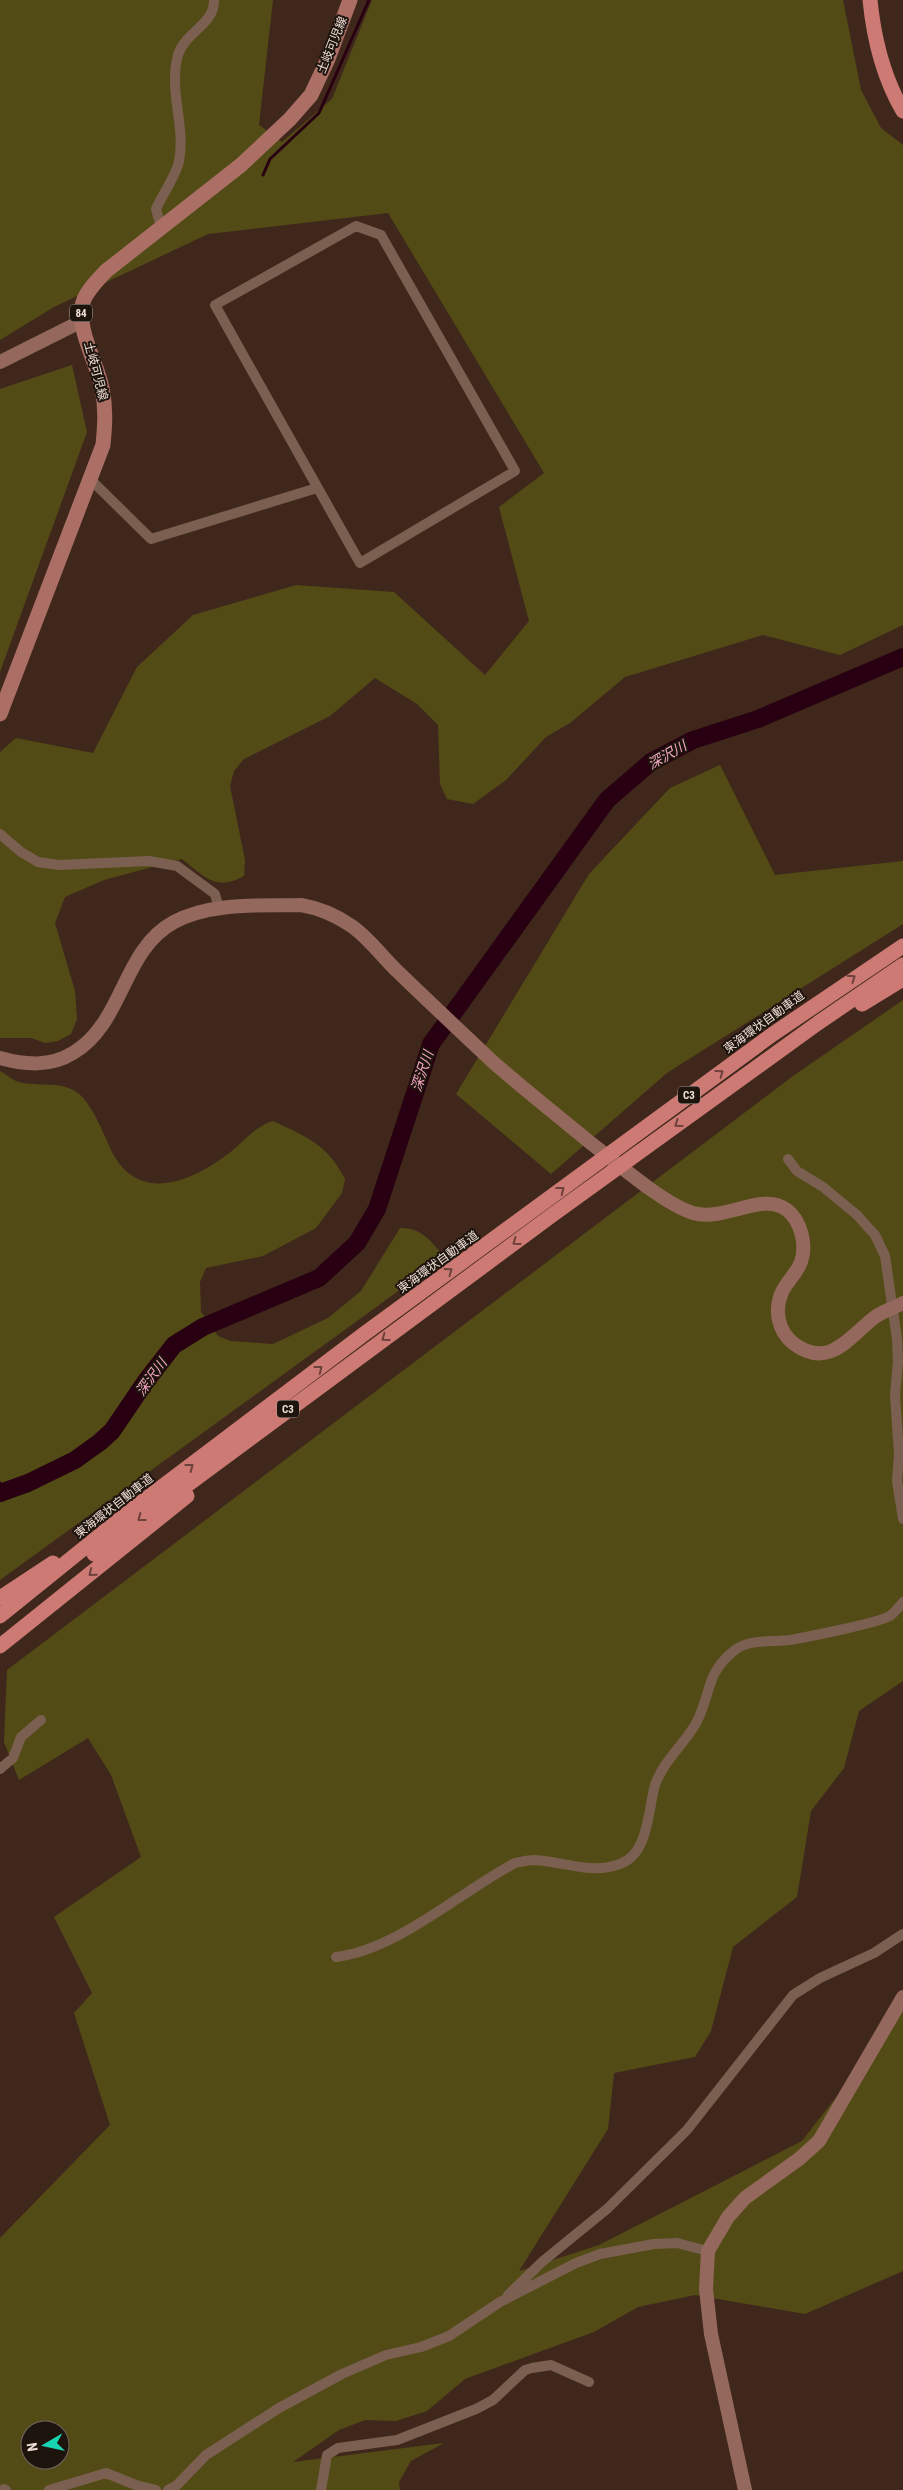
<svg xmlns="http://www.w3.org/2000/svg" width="903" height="2490" viewBox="0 0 903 2490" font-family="'Roboto Condensed','Noto Sans JP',sans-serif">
<rect width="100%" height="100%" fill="#3f281b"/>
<path fill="#534b16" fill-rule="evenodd" d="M0 0H273L259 125 282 142 332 99 372 0H843L861 90 881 128 903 145V625L840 655 763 635 625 677 570 723 546 737 506 780 473 804 447 799 440 784 438 725 417 704 375 678 330 716 244 759 234 771 230 786 245 860 244 876C215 892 204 876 182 859L104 880 65 897 55 923 75 991 77 1019 71 1034 58 1041 45 1043 31 1038H0V752L16 738 93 753 137 667 193 615 296 585 394 592 485 675 529 621 499 507 544 473 388 213 208 234 54 307 0 340Z
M72 365 87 432 0 672V389Z
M720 765 775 875 903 861V924L667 1073 551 1174 456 1094 589 874 670 788Z
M903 1000V1681L859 1711 844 1768 811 1811 797 1897 733 1947 711 2031 695 2057 614 2073 608 2129 519 2271 599 2245 802 2141 903 2011V2271L805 2314 695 2295 638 2307 594 2332 465 2379 427 2411 396 2421 365 2420 339 2430 293 2462 444 2443 411 2461 399 2482 400 2490H0V2238L110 2125 74 2013 92 1993 54 1917 141 1857 111 1775 88 1738 19 1780 4 1742 7 1670 793 1076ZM30 2430H60V2460H30Z
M0 1071C6 1074 13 1081 19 1082 38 1087 58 1081 75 1091 91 1100 104 1135 112 1152 139 1204 191 1182 228 1154 244 1142 252 1128 273 1121 307 1137 327 1144 345 1179L342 1193 316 1228 263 1256 206 1268 200 1282 201 1312 218 1336 230 1341 273 1344 328 1318 361 1291 400 1228C423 1228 430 1241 445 1257L0 1580Z"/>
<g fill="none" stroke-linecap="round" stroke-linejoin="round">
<path stroke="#280011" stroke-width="3" d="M263 175 270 159 319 113 369 0
M0 1483 5 1491"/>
<path stroke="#280011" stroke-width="18" d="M0 1493 28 1483 75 1460 100 1442 112 1431 146 1381 174 1345 203 1327 319 1278 357 1243 377 1209 431 1044 607 800 651 762 693 740 758 719 903 657"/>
<path stroke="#7b6051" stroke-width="10" d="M356 226 381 235 515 471 360 563 215 305Z
M161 227 156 209C162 195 177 174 179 161 186 125 168 91 178 55 185 32 215 24 214 0
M90 479 151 539 317 488
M0 834 21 852 38 862 59 865 149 861 177 866 215 894 219 909
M788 1159 797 1171 823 1187 857 1215 875 1235 885 1256 897 1339 898 1362 895 1395 899 1454 897 1481 903 1519
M0 1769 13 1758 21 1737 41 1720
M336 1957C397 1950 460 1892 515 1863 521 1862 528 1860 534 1860 563 1861 590 1875 620 1864 649 1854 648 1809 655 1785 663 1762 683 1745 695 1725 712 1695 704 1674 735 1650 749 1639 773 1642 790 1640 807 1637 878 1623 890 1616 895 1612 899 1607 903 1602
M508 2295 543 2261 608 2208 687 2130 793 1995 820 1978 874 1953 903 1934
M4 2489 6 2490
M49 2490 106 2473 136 2485 156 2490
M168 2490 176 2486 206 2455 279 2408 342 2374 386 2355 421 2347 449 2336 500 2302 576 2263 600 2254 654 2244 677 2243 708 2251
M321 2490 327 2455 338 2448 397 2440 476 2409 493 2400 525 2370 532 2368 551 2365 589 2382"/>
<path stroke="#94685c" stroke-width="14" d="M0 362 80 322
M0 1058C26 1065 50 1067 73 1053 124 1023 122 950 174 922 211 902 261 906 301 905 319 908 335 915 350 925 366 935 380 954 394 968 427 1000 460 1031 493 1062 525 1090 559 1117 592 1144 618 1164 664 1204 693 1213 725 1222 763 1191 787 1210 801 1221 807 1245 801 1262 797 1273 787 1281 782 1292 774 1310 778 1331 793 1343 829 1371 850 1336 875 1317 883 1311 894 1308 903 1303
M745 2490 711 2334 706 2289 708 2251 728 2217 745 2198 799 2159 819 2141 903 1997"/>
<path stroke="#ac6f66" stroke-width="15" d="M0 714 103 445C105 425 106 408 102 388 97 363 75 326 83 302 87 290 98 280 106 271L241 165 290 119 311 95 328 59 350 0"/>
<path stroke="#cd7974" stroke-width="15" d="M870 0C874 40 883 77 903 111
M862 1004 903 979
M94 1554 555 1213 818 1023 903 965
M0 1598 53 1563
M0 1616 130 1511 364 1334 773 1034 903 946
M0 1646 187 1496"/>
</g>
<defs><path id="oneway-chevron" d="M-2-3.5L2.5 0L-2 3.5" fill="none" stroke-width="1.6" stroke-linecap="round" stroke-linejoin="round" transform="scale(1.25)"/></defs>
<g stroke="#6d413c">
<use href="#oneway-chevron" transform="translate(852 978) rotate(-35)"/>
<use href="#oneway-chevron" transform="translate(720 1073) rotate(-36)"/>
<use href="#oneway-chevron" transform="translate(678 1124) rotate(144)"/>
<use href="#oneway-chevron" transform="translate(561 1190) rotate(-38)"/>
<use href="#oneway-chevron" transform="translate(516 1242) rotate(144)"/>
<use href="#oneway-chevron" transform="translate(449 1271) rotate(-36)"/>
<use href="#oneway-chevron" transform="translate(385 1338) rotate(144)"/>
<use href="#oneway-chevron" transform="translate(319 1369) rotate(-38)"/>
<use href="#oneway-chevron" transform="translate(190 1467) rotate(-37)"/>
<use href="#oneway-chevron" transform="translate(141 1518) rotate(143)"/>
<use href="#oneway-chevron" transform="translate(92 1573) rotate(141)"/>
</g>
<g text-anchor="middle" stroke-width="4" stroke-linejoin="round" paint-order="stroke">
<g fill="#1e140e" stroke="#b0a29a" stroke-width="1">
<rect x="70" y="304.5" width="22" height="17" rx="4"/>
<rect x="678" y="1086.5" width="22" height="17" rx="4"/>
<rect x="277" y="1400.5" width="22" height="17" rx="4"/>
</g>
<g font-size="11" font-weight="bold" fill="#efdfd6">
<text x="81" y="317">84</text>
<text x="689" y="1099">C3</text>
<text x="288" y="1413">C3</text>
</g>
<g font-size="12" fill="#efdfd6" stroke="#1e140e">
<text transform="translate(332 45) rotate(-68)" y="4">土岐可児線</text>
<text transform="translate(96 371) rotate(75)" y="4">土岐可児線</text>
<text transform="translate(764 1022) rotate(-36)" y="4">東海環状自動車道</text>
<text transform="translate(438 1262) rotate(-36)" y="4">東海環状自動車道</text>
<text transform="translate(114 1506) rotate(-38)" y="4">東海環状自動車道</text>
</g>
<g font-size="14" font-style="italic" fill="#f6a8c1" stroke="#1e140e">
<text transform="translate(667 755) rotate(-30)" y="5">深沢川</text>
<text transform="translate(422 1071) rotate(-72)" y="5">深沢川</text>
<text transform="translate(151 1377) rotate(-54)" y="5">深沢川</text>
</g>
</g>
<g transform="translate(45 2445) rotate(261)"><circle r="24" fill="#1e140e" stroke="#72655e"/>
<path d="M0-4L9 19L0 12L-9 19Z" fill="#18d5b2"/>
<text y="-8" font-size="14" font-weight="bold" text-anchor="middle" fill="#efdfd6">N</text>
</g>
</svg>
